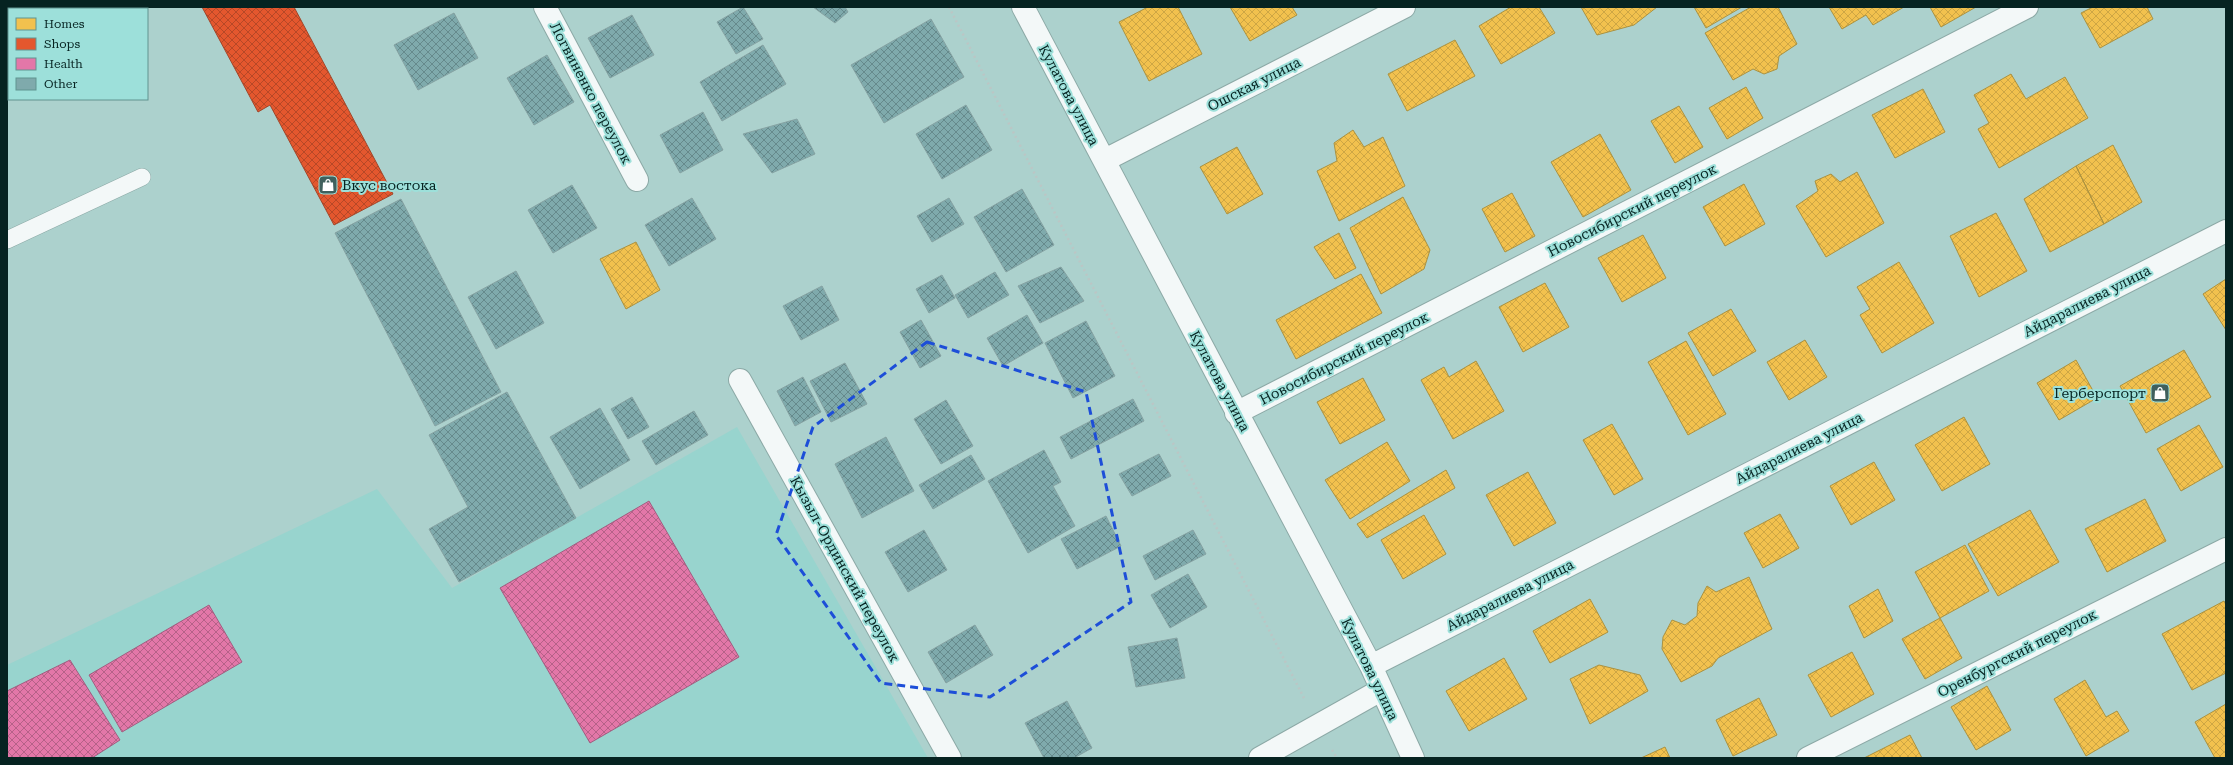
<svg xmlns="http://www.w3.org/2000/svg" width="2233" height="765" viewBox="0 0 2233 765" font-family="'Roboto Serif',serif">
<defs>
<pattern id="homes-cross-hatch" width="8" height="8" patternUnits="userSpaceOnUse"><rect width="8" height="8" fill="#f2c14e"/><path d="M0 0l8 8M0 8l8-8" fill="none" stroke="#cea644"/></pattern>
<pattern id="shops-cross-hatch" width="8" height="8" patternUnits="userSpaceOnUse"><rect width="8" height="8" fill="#e4572e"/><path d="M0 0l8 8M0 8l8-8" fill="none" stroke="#b74827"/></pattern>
<pattern id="health-cross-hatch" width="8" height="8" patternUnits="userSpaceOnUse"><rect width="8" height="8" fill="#e377a8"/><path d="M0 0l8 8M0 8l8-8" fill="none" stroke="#b66188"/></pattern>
<pattern id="building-cross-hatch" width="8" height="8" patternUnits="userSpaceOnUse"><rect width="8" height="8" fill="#7faaac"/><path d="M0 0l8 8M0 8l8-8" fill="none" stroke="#668a8c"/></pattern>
</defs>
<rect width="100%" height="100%" fill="#acd1cd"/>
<path fill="#98d4ce" d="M737 427 928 758H7V665L377 489 452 588Z"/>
<path fill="url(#homes-cross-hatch)" stroke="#ab9240" d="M1148 7H1178L1202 54 1149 81 1119 22Z
M1230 7H1292L1297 15 1250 41Z
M1511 7H1539L1555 33 1501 64 1479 26Z
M1581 7H1657L1634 25 1597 35Z
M1694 7H1742L1706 28Z
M1751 7H1778L1797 44 1779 56 1777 69 1764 74 1753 69 1733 80 1705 33Z
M1829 7H1904L1873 25 1866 15 1842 29Z
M1930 7H1976L1941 27Z
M2093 7H2147L2153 19 2100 48 2081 13Z
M1455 40 1475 76 1407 111 1388 74Z
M2011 74 2026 99 2065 77 2088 118 1999 168 1978 129 1989 123 1974 95Z
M1746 87 1763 118 1727 139 1709 108Z
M1923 89 1945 132 1895 158 1872 115Z
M1679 106 1703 147 1675 163 1651 121Z
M1353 130 1364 147 1383 137 1405 186 1339 221 1317 171 1337 161 1334 143Z
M1600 134 1631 190 1583 217 1551 162Z
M2113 145 2142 202 2104 224 2076 166Z
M1237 147 1263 194 1227 214 1200 167Z
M2076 166 2104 224 2050 252 2024 199Z
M1857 172 1884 223 1826 257 1796 206 1818 191 1815 181 1831 174 1840 182Z
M1744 184 1765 224 1725 246 1703 207Z
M1512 193 1535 236 1505 252 1482 209Z
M1403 197 1430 250 1424 269 1381 294 1350 228Z
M1996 213 2027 271 1979 297 1950 236Z
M1339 233 1356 268 1335 279 1314 247Z
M1643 235 1666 278 1622 302 1598 258Z
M636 242 660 290 626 309 600 259Z
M1899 262 1934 323 1882 353 1860 315 1870 309 1857 287Z
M1361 274 1382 313 1296 359 1276 320Z
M2226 279V330L2203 294Z
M1545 283 1569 327 1523 352 1499 307Z
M1731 309 1756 351 1713 376 1688 333Z
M1805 340 1827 377 1789 400 1767 362Z
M1686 341 1726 414 1688 435 1648 362Z
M2184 350 2211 397 2146 433 2120 386Z
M2076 360 2097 398 2059 420 2037 383Z
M1476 361 1504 411 1453 439 1421 380 1444 367 1449 377Z
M1363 378 1385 420 1340 444 1317 402Z
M1964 417 1990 464 1942 491 1915 445Z
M1612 424 1643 479 1614 495 1583 440Z
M2199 425 2223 467 2181 491 2157 449Z
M1387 442 1410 481 1350 519 1325 480Z
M1874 462 1895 500 1851 525 1830 486Z
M1446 470 1455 488 1367 538 1357 524Z
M1528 472 1556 523 1514 546 1486 495Z
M2145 499 2166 541 2107 572 2085 529Z
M2030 510 2059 562 1998 596 1968 544Z
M1780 514 1799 548 1763 568 1744 533Z
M1424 515 1446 554 1403 579 1381 540Z
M1965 545 1989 591 1940 618 1915 572Z
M1749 577 1772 629 1718 658 1712 666 1681 682 1662 649 1663 637 1672 620 1685 625 1697 616 1698 603 1707 586 1716 592Z
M1878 589 1893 621 1864 638 1849 606Z
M1590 599 1608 632 1550 663 1533 631Z
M2224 601 2226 605V673L2192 690 2162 634Z
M1940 618 1962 658 1925 679 1902 639Z
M1852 652 1874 694 1831 717 1808 675Z
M1504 658 1527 699 1469 731 1446 691Z
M1599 665 1640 675 1648 691 1590 724 1570 679Z
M2085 680 2106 717 2117 711 2129 731 2086 756 2054 699Z
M1987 686 2011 730 1976 750 1951 707Z
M1759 698 1777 735 1733 756 1716 720Z
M2226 704V758H2215L2195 722Z
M1910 735 1922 758H1864Z
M1665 747 1670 758H1641Z"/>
<path fill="url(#shops-cross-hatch)" stroke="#a1472a" d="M202 7H294L393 194 334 225 270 105 258 112Z"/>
<path fill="url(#health-cross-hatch)" stroke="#a15e80" d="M649 501 739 657 590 743 500 588Z
M209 605 242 662 122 732 89 675Z
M70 660 120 740 92 758H7V691Z"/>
<path fill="url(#building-cross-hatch)" stroke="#86a3a3" d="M743 7 763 39 736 54 717 22Z
M813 7H845L848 12 835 23Z
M454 13 478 58 418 90 394 45Z
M632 15 654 55 610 78 588 38Z
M931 19 964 77 884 123 851 65Z
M763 45 786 84 722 121 700 82Z
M547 55 574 102 534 125 507 78Z
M966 105 992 150 942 179 916 134Z
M703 112 723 150 680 173 660 135Z
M797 119 815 154 772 173 743 134Z
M572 185 597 228 553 253 528 210Z
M1022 189 1054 245 1006 272 974 217Z
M692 198 716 239 669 266 645 225Z
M949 198 964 224 932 242 917 216Z
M401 199 501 392 435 426 335 233Z
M1061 267 1084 301 1040 323 1018 286Z
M516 271 544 323 496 349 468 297Z
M995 272 1009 295 968 318 955 295Z
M942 275 955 298 929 313 916 289Z
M822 286 839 320 801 340 783 306Z
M1027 315 1043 343 1003 366 987 338Z
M921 320 941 356 920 368 900 332Z
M1086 321 1115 376 1073 398 1045 343Z
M845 363 867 404 831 422 810 381Z
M803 377 821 412 795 426 777 391Z
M507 392 576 518 459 582 429 529 468 507 429 435Z
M632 397 649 427 628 439 611 409Z
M1133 399 1144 421 1071 459 1060 437Z
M946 400 973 446 941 464 914 419Z
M600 408 630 460 580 489 550 437Z
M694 411 708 435 656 465 642 441Z
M886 437 914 491 862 518 835 464Z
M1044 450 1061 482 1053 486 1075 526 1028 553 988 481Z
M1159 454 1171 476 1132 496 1119 474Z
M971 455 985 479 933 509 919 485Z
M1106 516 1121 546 1077 569 1061 539Z
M924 530 947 570 908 592 885 552Z
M1193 530 1206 554 1155 580 1143 556Z
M1188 574 1207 607 1170 628 1151 595Z
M975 625 993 655 946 683 928 652Z
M1177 638 1185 678 1136 687 1128 647Z
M1067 701 1092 748 1074 758H1044L1025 723Z"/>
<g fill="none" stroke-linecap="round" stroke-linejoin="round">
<defs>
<path id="service" d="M7 240 142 177"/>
<path id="minor" d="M545 7 637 180
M1023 7 1371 666 1413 758
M1105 160 1404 7
M740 380 950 758
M1236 413 2027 7
M1371 666 2226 231
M1260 758 1381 690
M1808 758 2226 549"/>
</defs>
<use href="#service" stroke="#8ca9a6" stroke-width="18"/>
<use href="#minor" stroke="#8ca9a6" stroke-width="24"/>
<path stroke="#bbc6c5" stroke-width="2.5" stroke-dasharray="2 3" stroke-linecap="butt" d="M949 7 1305 700
M1332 750 1337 758"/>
<use href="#service" stroke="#f3f8f8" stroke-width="17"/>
<use href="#minor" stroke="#f3f8f8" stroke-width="22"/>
</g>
<path fill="none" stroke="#1d4ed8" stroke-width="3" stroke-dasharray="8 5" stroke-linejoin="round" d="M927 342 1086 392 1131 602 990 697 881 683 776 535 813 427Z"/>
<defs>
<symbol id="shop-square" viewBox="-11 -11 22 22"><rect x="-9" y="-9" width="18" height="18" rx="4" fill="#40605d" stroke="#9de0da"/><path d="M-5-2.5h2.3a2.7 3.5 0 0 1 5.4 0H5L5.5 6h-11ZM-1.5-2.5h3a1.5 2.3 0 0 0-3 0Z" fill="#fff"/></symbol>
</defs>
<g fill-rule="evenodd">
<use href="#shop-square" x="317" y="174" width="22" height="22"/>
<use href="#shop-square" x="2149" y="382" width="22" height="22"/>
</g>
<g text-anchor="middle" stroke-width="4" stroke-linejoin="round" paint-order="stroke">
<g font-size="14" fill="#062321" stroke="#9de0da">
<text transform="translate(1254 84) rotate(-27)" y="5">Ошская улица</text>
<text transform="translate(591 93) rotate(62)" y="5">Логвиненко переулок</text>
<text transform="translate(1069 95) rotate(62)" y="5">Кулатова улица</text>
<text transform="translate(1632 210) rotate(-27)" y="5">Новосибирский переулок</text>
<text transform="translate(2087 301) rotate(-27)" y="5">Айдаралиева улица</text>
<text transform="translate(1344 358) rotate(-27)" y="5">Новосибирский переулок</text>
<text transform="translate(1220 381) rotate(62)" y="5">Кулатова улица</text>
<text transform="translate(1799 448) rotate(-27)" y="5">Айдаралиева улица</text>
<text transform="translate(845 569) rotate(61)" y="5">Кызыл-Ординский переулок</text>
<text transform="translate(1510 595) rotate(-27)" y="5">Айдаралиева улица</text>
<text transform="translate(2017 653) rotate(-27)" y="5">Оренбургский переулок</text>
<text transform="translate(1370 669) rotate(64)" y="5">Кулатова улица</text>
</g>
<g font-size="14" fill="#062321" stroke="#9de0da" text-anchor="start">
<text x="342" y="190">Вкус востока</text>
<text x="2146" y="398" text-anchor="end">Герберспорт</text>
</g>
</g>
<rect width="2233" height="765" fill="none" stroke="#062321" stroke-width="16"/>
<rect x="8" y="8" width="140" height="92" fill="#9de0da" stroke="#619490"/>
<rect x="16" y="18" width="20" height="12" fill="#f2c14e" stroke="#619490"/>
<text x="44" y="28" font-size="12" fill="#062321">Homes</text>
<rect x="16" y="38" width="20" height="12" fill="#e4572e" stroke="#619490"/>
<text x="44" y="48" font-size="12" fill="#062321">Shops</text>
<rect x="16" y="58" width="20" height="12" fill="#e377a8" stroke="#619490"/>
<text x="44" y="68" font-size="12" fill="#062321">Health</text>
<rect x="16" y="78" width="20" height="12" fill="#7faaac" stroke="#619490"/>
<text x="44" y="88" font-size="12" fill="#062321">Other</text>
</svg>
